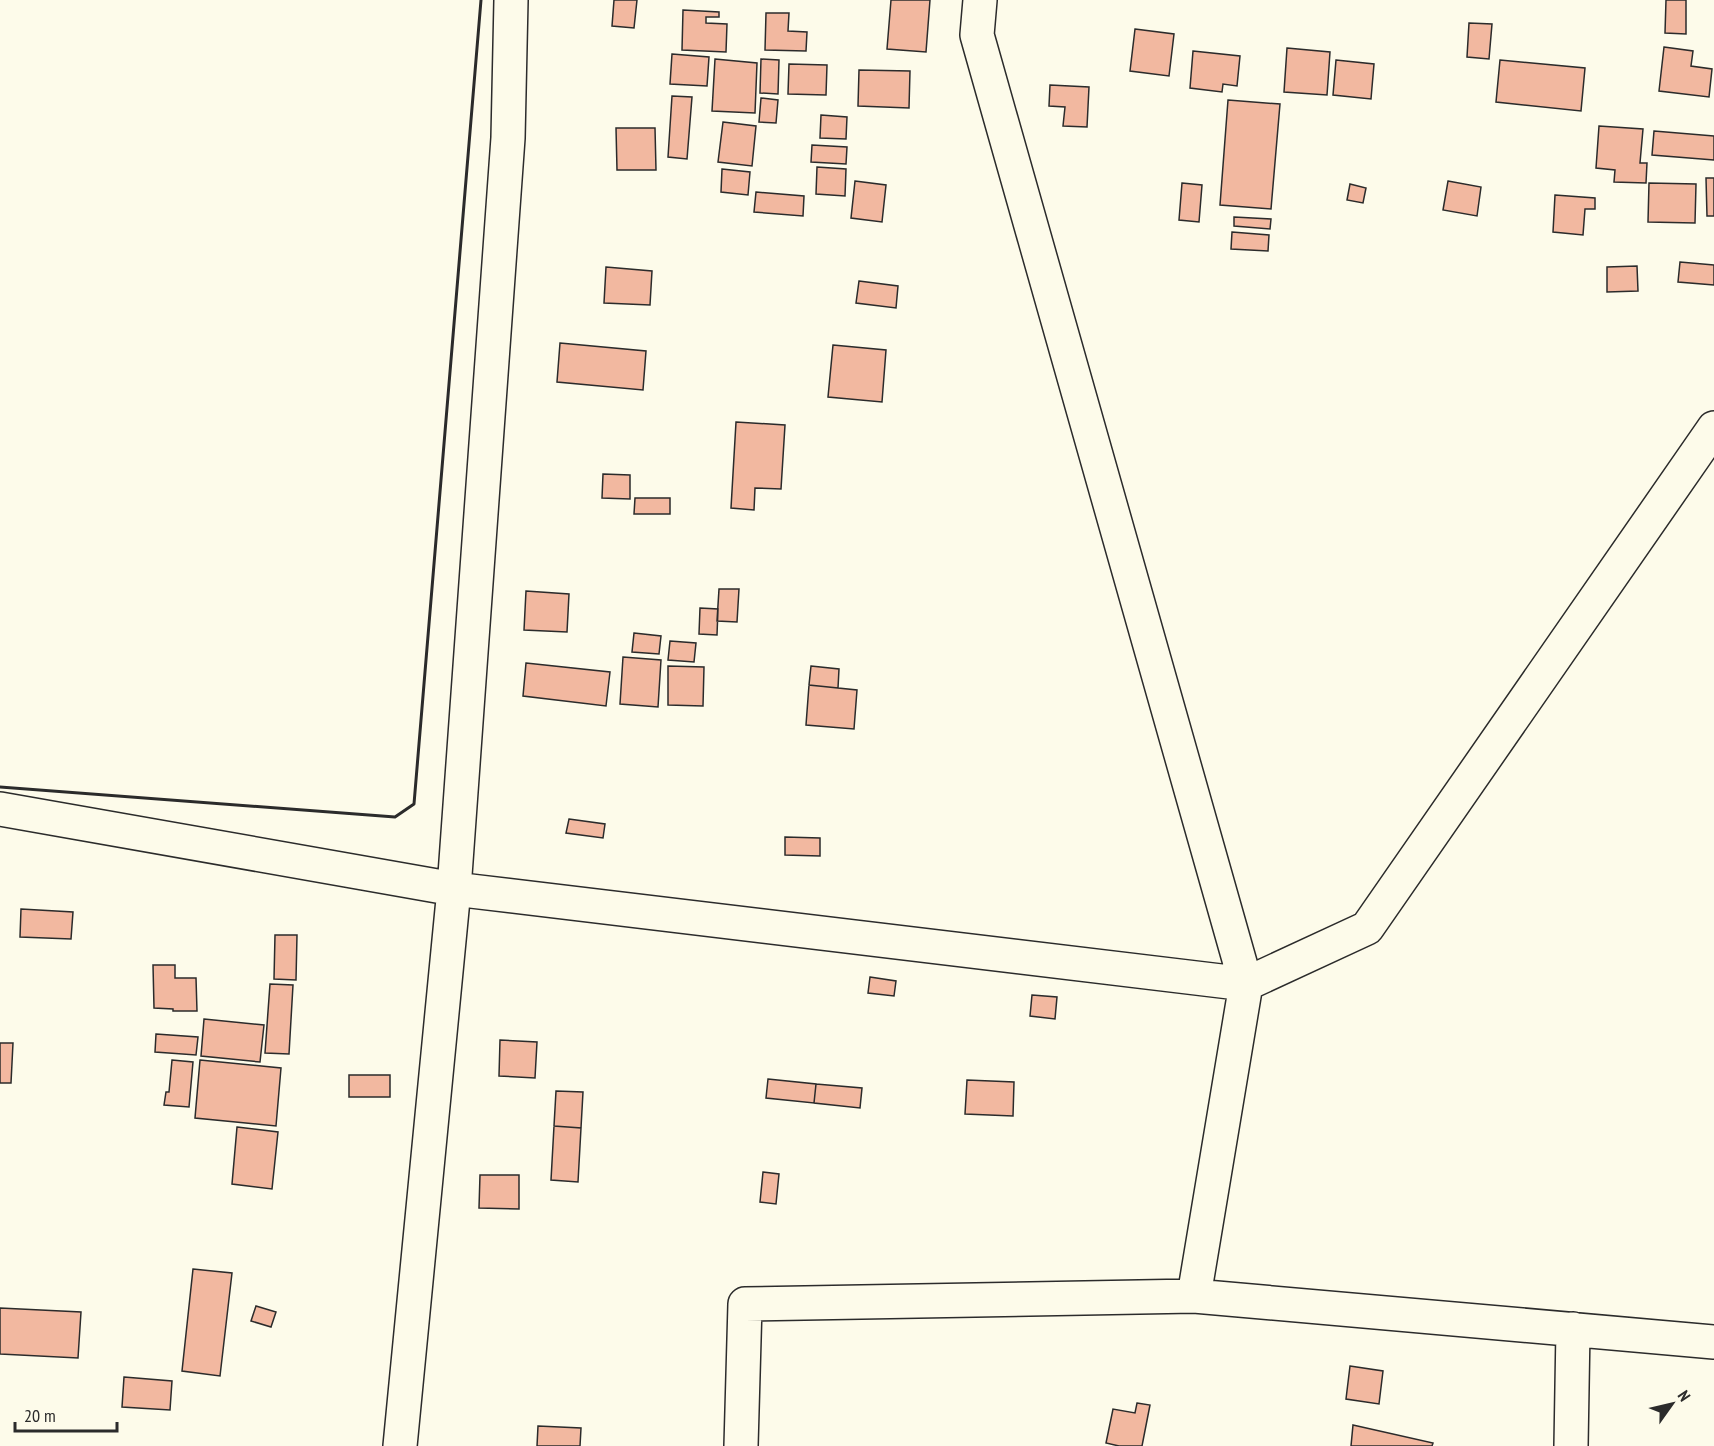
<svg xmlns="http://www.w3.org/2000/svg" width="1714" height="1446" viewBox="0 0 1714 1446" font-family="'PT Sans Narrow',sans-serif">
<rect width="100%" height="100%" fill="#fdfbea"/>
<path fill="#f2b8a0" stroke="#2b2b2b" stroke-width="1.5" d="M614 0H637L634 28 612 26Z
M891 0H930L926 52 887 49Z
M1666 0H1686V34L1665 33Z
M683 10 719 12V17H706V23L727 24 726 52 682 50Z
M766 13H789L788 31 807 32 806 51 765 50Z
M1469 23 1492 24 1489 59 1467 57Z
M1135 29 1174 34 1169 76 1130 71Z
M1664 47 1693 51 1691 66 1712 69 1709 97 1659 91Z
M1287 48 1330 52 1327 95 1284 92Z
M1193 51 1240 56 1237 86 1223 84 1222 92 1190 88Z
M672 54 709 57 707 86 670 84Z
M715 59 757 63 755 113 712 111Z
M761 59 779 60 778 94 760 93Z
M1336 60 1374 64 1371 99 1333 95Z
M1500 60 1585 68 1581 111 1496 102Z
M789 64 827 65 826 95 788 94Z
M859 70 910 71 909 108 858 106Z
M1050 85 1089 87 1087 127 1063 126 1065 107 1049 106Z
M672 96 692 97 687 159 668 157Z
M761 98 778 100 776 123 759 122Z
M1228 100 1280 104 1271 209 1220 205Z
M821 115 847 117 846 139 820 138Z
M723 122 756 126 752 166 718 162Z
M1599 126 1643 129 1640 163H1647L1646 183 1614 182 1615 170 1596 168Z
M616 128H655L656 170H617Z
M1654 131 1714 136V160L1652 155Z
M812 145 847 147 846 164 811 162Z
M817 167 846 169 845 196 816 194Z
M722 169 750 172 748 195 721 192Z
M1706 178H1714V216H1707Z
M855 181 886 185 882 222 851 218Z
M1448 181 1481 187 1477 216 1443 210Z
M1182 183 1202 185 1199 222 1179 220Z
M1649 183 1696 184 1695 223 1648 222Z
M1350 184 1366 188 1363 203 1347 200Z
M756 192 804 196 803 216 754 212Z
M1555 195 1595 198V209H1585L1583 235 1553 232Z
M1234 217 1271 219 1270 229 1234 226Z
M1232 232 1269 235 1268 251 1231 249Z
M1680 262 1714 265V285L1678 282Z
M1637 266 1638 291 1607 292V267Z
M606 267 652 271 650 305 604 303Z
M859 281 898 286 896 308 856 303Z
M560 343 646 351 643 390 557 382Z
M833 345 886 350 882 402 828 397Z
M736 422 785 425 781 489 755 488 754 510 731 508Z
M603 474 630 475V499L602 498Z
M635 498H670V514H634Z
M719 589H739L737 622 717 621Z
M526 591 569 594 567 632 524 630Z
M700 608 718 609 717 635 699 634Z
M634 633 661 636 659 654 632 652Z
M670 641 696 643 694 662 668 660Z
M623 657 661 660 658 707 620 704Z
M526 663 610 672 606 706 523 696Z
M668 666 704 667 703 706 668 705Z
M811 666 839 669 838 688 809 685Z
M809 685 857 690 854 729 806 725Z
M569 819 605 824 603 838 566 833Z
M785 837 820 838V856L785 855Z
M21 909 73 912 71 939 20 937Z
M275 935H297L296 980 274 979Z
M153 965H175V978H196L197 1011H173V1009L154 1008Z
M870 977 896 981 894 996 868 993Z
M270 984 293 985 289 1054 265 1053Z
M1032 995 1057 997 1055 1019 1030 1016Z
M204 1019 264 1025 260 1062 201 1056Z
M156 1034 198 1037 196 1055 155 1052Z
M500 1040 537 1042 535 1078 499 1076Z
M0 1043H13L11 1083H0Z
M172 1060 193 1062 189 1107 164 1105 166 1092H169Z
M200 1060 281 1068 276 1126 195 1118Z
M349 1075H390V1097H349Z
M768 1079 816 1084 814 1103 766 1098Z
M967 1080 1014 1082 1013 1116 965 1114Z
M816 1084 862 1088 860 1108 814 1103Z
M556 1091 583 1092 581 1128 554 1126Z
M554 1126 581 1128 578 1182 551 1180Z
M237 1127 278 1132 272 1189 232 1184Z
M763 1172 779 1174 776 1204 760 1202Z
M480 1175H519V1209L479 1208Z
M193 1269 232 1273 220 1376 182 1371Z
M256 1306 276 1312 271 1327 251 1321Z
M0 1308 81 1312 78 1358 0 1354Z
M1350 1366 1383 1371 1379 1404 1346 1399Z
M124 1377 172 1381 170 1410 122 1407Z
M1137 1403 1150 1405 1142 1446H1119L1106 1443 1113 1409 1135 1413Z
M1353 1425 1433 1443 1432 1446H1351Z
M538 1426 581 1428 580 1446H537Z"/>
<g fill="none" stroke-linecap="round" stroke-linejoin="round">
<defs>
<path id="minor" d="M980 0 977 35 1246 984 1194 1296
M0 809 454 889 1246 984 1367 928 1714 428
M400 1446 454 889 508 138 511 0
M741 1446 745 1304 1194 1296 1714 1342
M1571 1446 1573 1329"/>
</defs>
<use href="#minor" stroke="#2b2b2b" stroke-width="36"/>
<use href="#minor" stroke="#fdfbea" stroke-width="33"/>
<path stroke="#2b2b2b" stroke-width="3" d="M0 787 395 817 414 804 481 0"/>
</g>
<g transform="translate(1672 1404) rotate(56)" stroke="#fdfbea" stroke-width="4.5" paint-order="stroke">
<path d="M0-4.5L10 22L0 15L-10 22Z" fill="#2b2b2b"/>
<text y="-9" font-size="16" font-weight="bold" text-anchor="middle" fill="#2b2b2b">N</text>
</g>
<path d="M15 1422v9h102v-9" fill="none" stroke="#2b2b2b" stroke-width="3"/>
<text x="24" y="1422" font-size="18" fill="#2b2b2b" stroke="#fdfbea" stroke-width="4.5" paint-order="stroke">20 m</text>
</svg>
